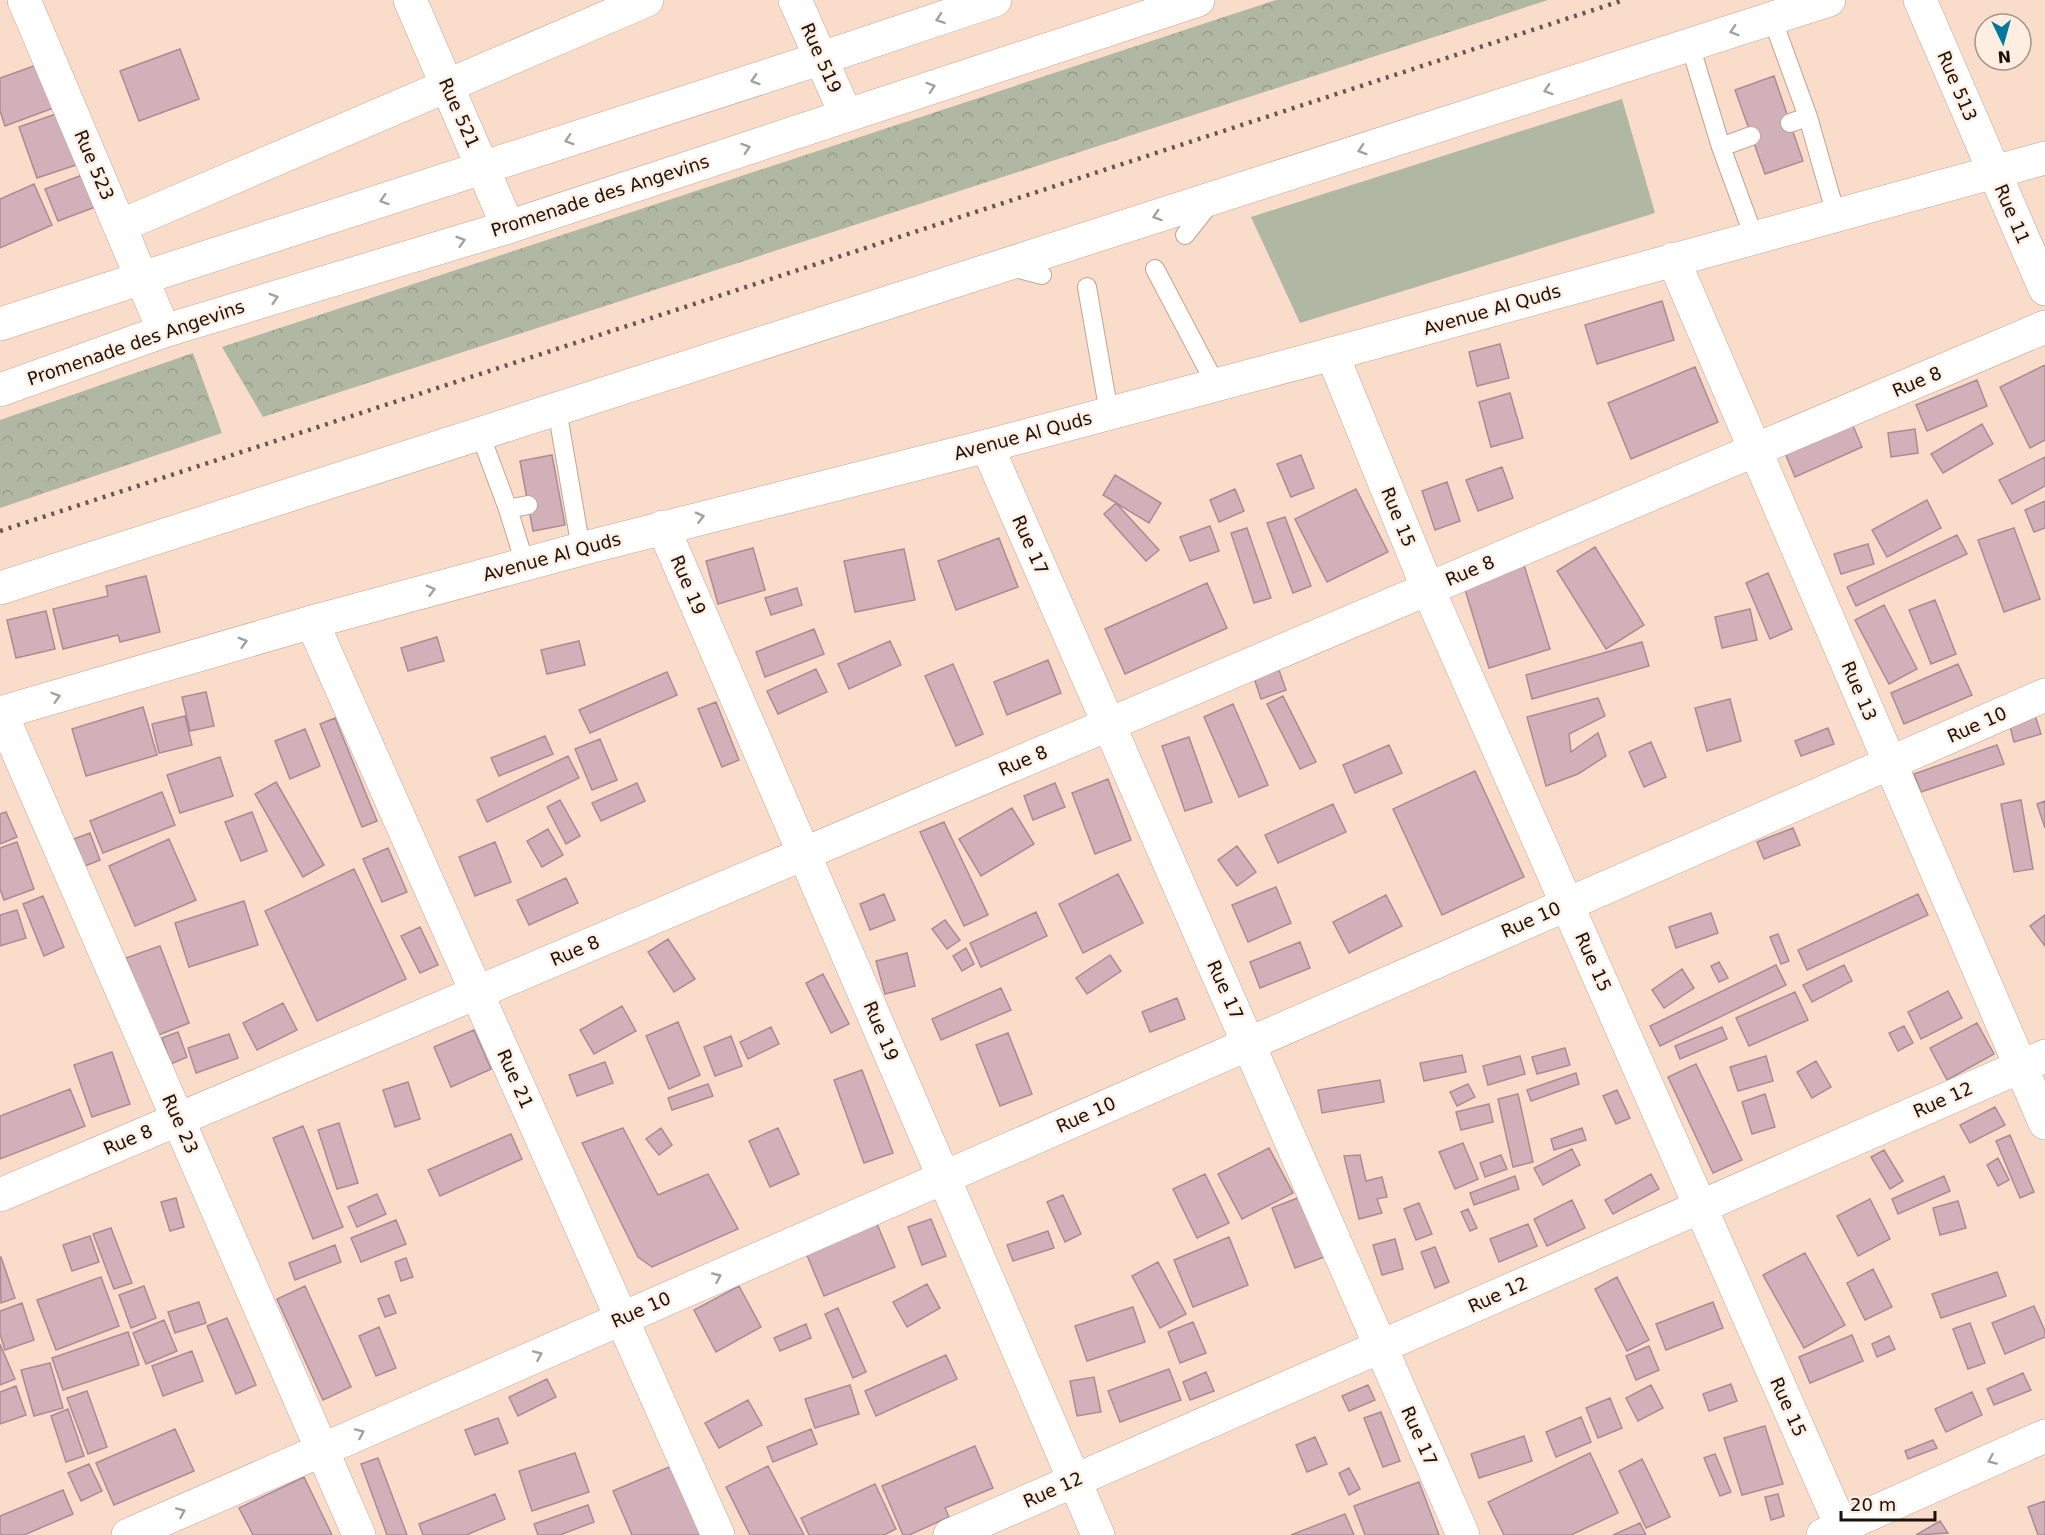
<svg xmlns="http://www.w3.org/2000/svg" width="2045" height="1535" viewBox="0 0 2045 1535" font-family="'DejaVu Sans',sans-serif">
<defs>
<pattern id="park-crowns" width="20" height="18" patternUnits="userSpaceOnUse" patternTransform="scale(1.5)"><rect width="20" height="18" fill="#b0b7a2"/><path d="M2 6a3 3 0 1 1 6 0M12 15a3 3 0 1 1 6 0" fill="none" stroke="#979c8a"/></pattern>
</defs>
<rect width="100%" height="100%" fill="#f9ddca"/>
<path fill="url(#park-crowns)" d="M1276 0H1548L263 417 222 347Z
M193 353 222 433 0 508V420Z"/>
<path fill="#b0b7a2" d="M1622 99 1655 213 1300 323 1251 217Z"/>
<path fill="#d1b0ba" stroke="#ab8b94" stroke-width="1.5" d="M180 49 199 99 139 121 120 71Z
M48 61 64 104 5 126 0 111V78Z
M1774 76 1803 161 1765 174 1735 90Z
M70 109 88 161 37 178 19 127Z
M93 171 106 203 58 221 45 189Z
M34 184 52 225 0 248V199Z
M1662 301 1674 340 1597 364 1585 325Z
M1500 344 1509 378 1477 386 1469 352Z
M2045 365V440L2030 448 2000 387Z
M1695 367 1718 422 1631 459 1608 403Z
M1977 380 1987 406 1927 431 1916 405Z
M1510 393 1523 438 1491 447 1479 402Z
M1851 421 1862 447 1795 477 1784 451Z
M1982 424 1993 444 1943 473 1931 454Z
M1915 429 1918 453 1891 457 1888 433Z
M552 455 565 525 533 531 520 461Z
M1301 455 1314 488 1291 497 1277 464Z
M2045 457V486L2012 504 1999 480Z
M1502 467 1513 498 1478 511 1466 480Z
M1115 475 1161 503 1149 523 1103 495Z
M1447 482 1460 521 1435 530 1422 491Z
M1235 489 1244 511 1219 522 1210 500Z
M1356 489 1388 552 1327 582 1295 519Z
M1927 500 1941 528 1887 557 1872 530Z
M2045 501V528L2034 532 2025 510Z
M1116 503 1159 550 1146 561 1104 514Z
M1285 517 1311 586 1293 593 1267 523Z
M1210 526 1219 551 1190 561 1180 537Z
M1247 528 1271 598 1254 603 1231 533Z
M2014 528 2040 599 2004 612 1978 540Z
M1957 535 1967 554 1856 606 1847 587Z
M999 538 1018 587 956 610 938 561Z
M1868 544 1874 564 1841 574 1834 554Z
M1595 547 1644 625 1606 649 1557 571Z
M753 548 765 590 718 604 706 561Z
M904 549 915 600 855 612 844 561Z
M1524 565 1550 649 1489 668 1463 583Z
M1768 573 1792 629 1770 639 1746 583Z
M146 576 160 632 120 642 118 635 63 649 53 609 108 596 106 586Z
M1207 583 1227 628 1125 674 1105 629Z
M797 588 802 605 771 615 765 598Z
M1935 600 1956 654 1931 664 1909 610Z
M1884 605 1917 669 1889 684 1855 620Z
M1750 609 1757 640 1722 648 1715 617Z
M46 611 55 649 16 658 7 620Z
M814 629 824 654 765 677 756 652Z
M437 637 444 661 408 671 401 648Z
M579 641 585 665 547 674 541 650Z
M890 641 901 665 849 689 838 664Z
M1642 642 1649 666 1532 699 1526 675Z
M1048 660 1061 693 1007 715 994 682Z
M953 664 983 734 956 746 925 676Z
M1958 664 1972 695 1904 724 1891 693Z
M816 669 827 692 778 714 767 691Z
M1279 670 1286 690 1261 699 1254 678Z
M667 672 677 695 590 733 579 710Z
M206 692 214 726 190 731 182 697Z
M1283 696 1316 762 1300 769 1267 704Z
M1598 698 1605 716 1569 734 1571 752 1598 733 1606 756 1578 774 1546 786 1527 717Z
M1730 699 1741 741 1707 751 1695 708Z
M716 702 739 760 722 767 698 709Z
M1233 704 1268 785 1239 797 1204 717Z
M143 707 157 755 86 776 72 729Z
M2035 715 2041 734 2014 742 2009 723Z
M185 716 192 745 159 753 152 724Z
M335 718 377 821 362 827 320 724Z
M1828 728 1834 744 1801 756 1795 741Z
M305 729 320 766 290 779 275 741Z
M545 736 553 754 499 776 491 758Z
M1189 737 1212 802 1185 811 1162 746Z
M600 739 617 780 592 790 575 749Z
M1651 742 1666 777 1644 787 1629 752Z
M1389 745 1402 773 1355 793 1343 765Z
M1997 745 2004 764 1921 792 1914 774Z
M568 756 579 778 487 822 477 800Z
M220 757 233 796 180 813 167 775Z
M1475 771 1524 877 1442 915 1393 809Z
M1108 779 1131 840 1095 854 1072 793Z
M276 782 324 865 303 877 255 794Z
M637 783 645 801 601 821 592 803Z
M1055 783 1065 807 1033 820 1024 796Z
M162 792 175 825 103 853 90 821Z
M560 800 580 836 566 844 547 807Z
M2021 800 2033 869 2014 872 2001 804Z
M2045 801V828L2037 804Z
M1333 804 1346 832 1278 863 1265 835Z
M1012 808 1034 844 981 876 959 839Z
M6 812 17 837 0 844V814Z
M252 812 267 851 241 861 225 822Z
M944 822 988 915 964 926 920 832Z
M1793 828 1800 845 1764 859 1757 842Z
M548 829 563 855 542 867 527 841Z
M90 833 100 860 85 866 74 839Z
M169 839 196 900 135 926 109 866Z
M17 842 34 889 4 900 0 889V848Z
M495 842 511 882 475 896 459 857Z
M1237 846 1256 872 1237 886 1218 860Z
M388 848 407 892 382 902 363 859Z
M354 869 406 979 317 1021 265 911Z
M1118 874 1143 923 1083 953 1059 904Z
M566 878 578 903 529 925 517 900Z
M1276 887 1291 923 1248 942 1232 905Z
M884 894 895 920 870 930 860 904Z
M1918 894 1928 915 1807 970 1798 950Z
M1386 895 1402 926 1349 953 1333 922Z
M43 896 64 947 44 956 23 904Z
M244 901 258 945 189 967 175 923Z
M17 910 26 938 0 946V915Z
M1036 912 1047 936 981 967 970 943Z
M1711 913 1718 933 1676 948 1669 927Z
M2045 915V946L2030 926Z
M945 920 960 940 947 949 932 929Z
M420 927 438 965 420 973 401 936Z
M1778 934 1789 961 1781 964 1770 937Z
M668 939 695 979 674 992 648 952Z
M1300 942 1310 968 1260 988 1250 962Z
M160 946 189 1023 156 1036 126 958Z
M966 948 974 964 962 971 953 956Z
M907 953 915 986 885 994 876 961Z
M1110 955 1121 971 1087 994 1076 978Z
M1719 962 1728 978 1719 982 1711 966Z
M1776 965 1786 985 1660 1046 1650 1026Z
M1844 965 1852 981 1812 1002 1803 985Z
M1682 969 1694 988 1664 1008 1652 990Z
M823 974 849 1024 831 1033 806 983Z
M1001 988 1011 1010 941 1040 932 1019Z
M1948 991 1962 1018 1921 1039 1908 1012Z
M1795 992 1808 1020 1749 1046 1736 1018Z
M1177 998 1185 1019 1150 1032 1142 1012Z
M283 1003 297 1030 257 1050 243 1023Z
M622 1006 636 1031 594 1054 580 1030Z
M678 1022 700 1075 669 1089 646 1036Z
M1977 1023 1994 1054 1947 1080 1930 1048Z
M1904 1026 1913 1043 1898 1051 1889 1033Z
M771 1027 779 1044 748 1059 740 1042Z
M1722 1027 1727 1039 1680 1059 1675 1046Z
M474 1030 491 1069 451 1087 434 1047Z
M178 1032 187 1057 171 1064 162 1038Z
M1008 1033 1032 1094 1000 1106 976 1045Z
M229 1034 238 1058 196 1073 188 1048Z
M731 1036 742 1066 715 1076 704 1047Z
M1565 1048 1570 1065 1537 1074 1532 1057Z
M112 1052 130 1104 92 1117 74 1065Z
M1462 1055 1466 1072 1424 1081 1420 1063Z
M1520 1056 1525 1074 1488 1085 1483 1066Z
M1766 1056 1773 1081 1738 1091 1730 1067Z
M1816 1061 1831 1087 1812 1098 1797 1072Z
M605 1062 613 1083 577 1096 569 1075Z
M1696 1064 1742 1160 1713 1173 1668 1077Z
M862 1070 893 1153 864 1163 834 1080Z
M1576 1073 1579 1084 1531 1101 1527 1090Z
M1380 1080 1384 1102 1322 1113 1318 1090Z
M408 1082 420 1119 395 1127 383 1090Z
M708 1084 713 1096 672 1110 668 1098Z
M1468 1084 1475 1097 1457 1106 1450 1092Z
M70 1089 85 1126 0 1159V1116Z
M1617 1090 1630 1118 1616 1124 1603 1096Z
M1518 1094 1533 1162 1513 1167 1498 1099Z
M1765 1094 1775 1127 1752 1134 1742 1102Z
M1489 1104 1493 1122 1461 1130 1456 1112Z
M1995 1107 2005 1125 1970 1143 1960 1125Z
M339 1123 358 1183 337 1189 318 1130Z
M303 1126 343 1227 313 1239 273 1138Z
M623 1128 658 1195 708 1174 738 1229 652 1267 638 1257 582 1143Z
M661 1128 672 1145 659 1155 646 1139Z
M778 1128 799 1174 770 1187 749 1141Z
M1582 1128 1586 1140 1554 1150 1551 1139Z
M511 1134 522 1159 440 1196 428 1170Z
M2010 1135 2034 1192 2020 1198 1996 1141Z
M1463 1143 1478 1179 1455 1189 1439 1152Z
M1269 1148 1293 1193 1242 1219 1218 1174Z
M1572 1149 1580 1165 1543 1185 1534 1168Z
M1884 1150 1903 1181 1890 1189 1871 1157Z
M1360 1155 1366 1181 1382 1177 1387 1197 1377 1199 1382 1213 1359 1219 1344 1156Z
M1501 1155 1507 1169 1485 1177 1480 1163Z
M1998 1158 2009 1180 1998 1186 1987 1165Z
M1205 1174 1229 1223 1197 1238 1173 1189Z
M1651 1174 1659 1189 1613 1214 1605 1200Z
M1515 1176 1519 1189 1474 1205 1470 1193Z
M1944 1176 1950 1191 1898 1214 1892 1199Z
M377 1194 386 1214 357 1227 348 1207Z
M1063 1195 1081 1234 1065 1242 1047 1202Z
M1300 1197 1324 1257 1295 1268 1272 1208Z
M176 1198 184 1227 170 1231 161 1202Z
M1870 1199 1890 1239 1858 1256 1837 1216Z
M1572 1200 1585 1228 1547 1246 1534 1219Z
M1958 1201 1966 1228 1940 1235 1933 1208Z
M1419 1203 1432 1234 1416 1240 1404 1209Z
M1468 1209 1477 1228 1470 1231 1461 1212Z
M931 1219 946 1256 922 1265 908 1227Z
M396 1220 406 1244 361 1262 351 1238Z
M877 1224 895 1267 824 1296 806 1253Z
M1528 1224 1537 1246 1499 1262 1490 1239Z
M111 1228 132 1283 114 1289 93 1234Z
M1048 1231 1054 1248 1013 1261 1007 1245Z
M90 1236 99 1262 72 1271 63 1245Z
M1229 1237 1248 1285 1193 1307 1174 1260Z
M1395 1239 1403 1269 1382 1275 1373 1245Z
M335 1245 341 1262 295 1280 289 1263Z
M1435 1247 1449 1282 1435 1288 1421 1252Z
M1805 1253 1845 1325 1804 1348 1763 1275Z
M1 1257 15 1298 1 1303 0 1258Z
M406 1258 413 1277 401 1281 395 1262Z
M1158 1262 1186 1314 1160 1328 1132 1276Z
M1873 1269 1892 1307 1865 1320 1847 1283Z
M1997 1272 2006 1296 1941 1318 1932 1294Z
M101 1277 119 1326 56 1350 37 1300Z
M1617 1277 1649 1340 1627 1351 1595 1289Z
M927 1284 940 1308 907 1327 893 1302Z
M144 1286 156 1318 131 1328 119 1295Z
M305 1286 351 1387 323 1400 277 1299Z
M739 1286 761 1327 716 1352 694 1310Z
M389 1295 396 1313 385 1317 378 1299Z
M199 1302 206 1323 175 1333 168 1312Z
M1713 1302 1723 1328 1666 1350 1656 1324Z
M22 1303 34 1340 5 1350 0 1334V1311Z
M2034 1306 2045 1331V1337L2005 1354 1992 1323Z
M1133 1307 1145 1342 1087 1361 1075 1326Z
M838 1308 866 1372 853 1378 825 1314Z
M227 1318 256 1385 236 1394 207 1326Z
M164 1320 177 1351 146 1364 133 1333Z
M1193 1322 1206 1353 1180 1363 1168 1332Z
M1970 1323 1985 1363 1968 1369 1953 1329Z
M806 1324 811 1338 780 1351 774 1338Z
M379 1327 396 1368 376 1376 359 1336Z
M128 1332 139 1365 63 1390 52 1358Z
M1852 1335 1863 1361 1810 1383 1799 1357Z
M1889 1336 1895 1349 1877 1357 1872 1344Z
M0 1344 15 1379 0 1385Z
M1649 1346 1659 1370 1636 1380 1626 1356Z
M192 1351 203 1381 163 1396 152 1366Z
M946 1355 957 1379 876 1416 865 1391Z
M50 1363 63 1408 34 1416 21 1370Z
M1169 1369 1181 1400 1120 1422 1108 1391Z
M1206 1372 1214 1391 1190 1400 1183 1382Z
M2023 1373 2031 1390 1994 1405 1987 1389Z
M1094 1377 1101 1412 1077 1416 1070 1381Z
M547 1379 556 1397 518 1416 509 1397Z
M1731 1384 1737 1401 1709 1411 1703 1394Z
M850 1385 859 1414 815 1428 805 1399Z
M1368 1385 1375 1400 1349 1411 1342 1396Z
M1651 1385 1663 1408 1638 1421 1626 1398Z
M16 1386 26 1415 0 1424V1392Z
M87 1391 107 1447 88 1454 67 1398Z
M1972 1392 1982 1415 1946 1432 1935 1409Z
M1610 1398 1622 1428 1598 1438 1586 1408Z
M748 1400 762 1425 719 1448 705 1423Z
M68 1409 84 1456 66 1462 51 1416Z
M1381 1412 1400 1461 1383 1467 1364 1418Z
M1581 1417 1591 1442 1556 1457 1546 1432Z
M498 1418 508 1443 475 1455 465 1430Z
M1765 1426 1783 1484 1742 1495 1724 1438Z
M175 1429 194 1471 114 1505 96 1463Z
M811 1429 817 1444 773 1462 767 1447Z
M1524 1436 1532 1461 1479 1478 1471 1454Z
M1315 1437 1327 1464 1307 1472 1296 1445Z
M1933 1440 1937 1448 1908 1459 1905 1451Z
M975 1446 993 1488 945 1508 949 1517 909 1535H903L882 1486Z
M575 1453 589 1492 532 1511 519 1471Z
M1590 1453 1618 1513 1571 1535H1504L1488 1502Z
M1715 1454 1731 1492 1720 1496 1704 1458Z
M378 1458 407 1535H387L361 1464Z
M1642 1459 1670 1517 1646 1528 1619 1471Z
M89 1464 102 1491 81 1501 68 1473Z
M674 1465 705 1535H632L613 1491Z
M768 1466 804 1535H750L726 1487Z
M1349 1468 1360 1489 1349 1495 1339 1473Z
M304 1477 332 1535H253L239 1508Z
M1419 1482 1439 1535H1365L1354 1506Z
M875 1484 896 1529 884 1535H809L801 1518Z
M63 1490 73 1514 24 1535H0V1516Z
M495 1494 505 1519 466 1535H423L419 1524Z
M1778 1494 1784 1516 1771 1520 1765 1497Z
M2045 1501V1535H2038L2028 1507Z
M588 1505 594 1522 560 1535H538L534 1524Z
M1345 1514 1354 1535H1291Z
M1940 1521 1948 1533 1916 1535Z
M1640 1523 1646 1535H1613Z"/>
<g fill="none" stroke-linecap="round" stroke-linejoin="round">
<defs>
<path id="lane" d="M1772 18 1808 117 1836 215
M1690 45 1721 147 1754 237
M1790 123 1808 117
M1721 147 1751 136
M1185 235 1212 201
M1012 267 1042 275
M1155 269 1216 385
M1087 287 1109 413
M557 409 581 549
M480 434 508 509 525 564
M508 509 528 505"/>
<path id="street" d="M24 0 164 331
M410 0 508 227
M795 0 846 115
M120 226 647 0
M1673 259 2045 1123
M1332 354 1428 589 1845 1535
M987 446 1463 1535
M663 527 1098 1535
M312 622 718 1535
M1 713 359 1535
M0 1195 2045 327
M128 1535 2045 695
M950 1535 2045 1056"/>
<path id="secondary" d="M1920 0 2045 289
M0 324 822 58 995 0
M0 390 164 331 508 227 1198 0
M1823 1535 2045 1436"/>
<path id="primary" d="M0 588 1829 0
M0 713 312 622 581 549 987 446 1332 354 2045 158"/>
</defs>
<use href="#lane" stroke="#c0a593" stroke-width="20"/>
<use href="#street" stroke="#c0a593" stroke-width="34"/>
<use href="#secondary" stroke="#c0a593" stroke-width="34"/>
<use href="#primary" stroke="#c0a593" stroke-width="34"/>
<use href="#lane" stroke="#fff" stroke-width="18"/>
<use href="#street" stroke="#fff" stroke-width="33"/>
<use href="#secondary" stroke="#fff" stroke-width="33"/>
<use href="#primary" stroke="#fff" stroke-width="33"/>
<path stroke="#67574c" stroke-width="4.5" stroke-dasharray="3 6" stroke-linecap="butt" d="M0 531 1624 0"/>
</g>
<defs><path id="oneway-chevron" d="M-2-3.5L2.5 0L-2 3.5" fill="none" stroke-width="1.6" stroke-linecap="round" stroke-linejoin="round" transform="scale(1.5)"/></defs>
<g stroke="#a3a09d">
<use href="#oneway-chevron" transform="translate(940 19) rotate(161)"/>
<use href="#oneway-chevron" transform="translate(1734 31) rotate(162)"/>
<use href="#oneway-chevron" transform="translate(755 80) rotate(162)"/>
<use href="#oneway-chevron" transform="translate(931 87) rotate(-18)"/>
<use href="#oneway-chevron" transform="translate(1548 90) rotate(162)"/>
<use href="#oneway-chevron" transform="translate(569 140) rotate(162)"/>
<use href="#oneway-chevron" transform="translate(746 148) rotate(-18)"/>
<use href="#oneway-chevron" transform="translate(1362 150) rotate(162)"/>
<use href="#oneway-chevron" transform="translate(384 200) rotate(162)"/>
<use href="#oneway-chevron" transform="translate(1157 216) rotate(162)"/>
<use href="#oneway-chevron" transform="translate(461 241) rotate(-17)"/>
<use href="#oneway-chevron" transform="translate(274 298) rotate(-17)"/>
<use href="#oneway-chevron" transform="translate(700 517) rotate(-14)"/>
<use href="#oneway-chevron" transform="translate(431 590) rotate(-15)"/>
<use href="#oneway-chevron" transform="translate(243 642) rotate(-16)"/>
<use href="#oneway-chevron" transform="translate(56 697) rotate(-16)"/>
<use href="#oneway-chevron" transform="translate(717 1277) rotate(-24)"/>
<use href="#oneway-chevron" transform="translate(538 1355) rotate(-24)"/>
<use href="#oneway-chevron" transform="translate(360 1433) rotate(-24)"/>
<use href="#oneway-chevron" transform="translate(1992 1460) rotate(156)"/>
<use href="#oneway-chevron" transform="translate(181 1512) rotate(-24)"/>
</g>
<g text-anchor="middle" stroke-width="4.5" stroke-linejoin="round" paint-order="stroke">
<g font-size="18" fill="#1a110a" stroke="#feede1">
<text transform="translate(821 58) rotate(66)" y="6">Rue 519</text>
<text transform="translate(1957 86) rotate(67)" y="6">Rue 513</text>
<text transform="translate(459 113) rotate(66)" y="6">Rue 521</text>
<text transform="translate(94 165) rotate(67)" y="6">Rue 523</text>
<text transform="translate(600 196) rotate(-18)" y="6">Promenade des Angevins</text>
<text transform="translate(2012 214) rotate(67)" y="6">Rue 11</text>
<text transform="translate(1492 310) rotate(-16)" y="6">Avenue Al Quds</text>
<text transform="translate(136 343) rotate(-19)" y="6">Promenade des Angevins</text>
<text transform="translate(1917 382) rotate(-23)" y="6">Rue 8</text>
<text transform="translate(1023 436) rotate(-15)" y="6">Avenue Al Quds</text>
<text transform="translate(1398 517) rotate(68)" y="6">Rue 15</text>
<text transform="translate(1030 545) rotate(66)" y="6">Rue 17</text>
<text transform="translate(552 557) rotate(-15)" y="6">Avenue Al Quds</text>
<text transform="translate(1470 571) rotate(-23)" y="6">Rue 8</text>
<text transform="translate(688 585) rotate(67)" y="6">Rue 19</text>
<text transform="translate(1859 691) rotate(67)" y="6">Rue 13</text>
<text transform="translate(1977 725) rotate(-24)" y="6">Rue 10</text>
<text transform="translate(1023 761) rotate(-23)" y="6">Rue 8</text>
<text transform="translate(1531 920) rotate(-24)" y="6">Rue 10</text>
<text transform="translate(575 951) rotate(-23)" y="6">Rue 8</text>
<text transform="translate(1593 962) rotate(66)" y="6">Rue 15</text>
<text transform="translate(1225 990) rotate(66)" y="6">Rue 17</text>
<text transform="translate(881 1031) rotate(67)" y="6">Rue 19</text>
<text transform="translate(515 1079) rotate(66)" y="6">Rue 21</text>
<text transform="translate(1943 1100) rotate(-24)" y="6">Rue 12</text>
<text transform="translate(1086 1115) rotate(-24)" y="6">Rue 10</text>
<text transform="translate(180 1124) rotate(66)" y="6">Rue 23</text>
<text transform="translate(128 1140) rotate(-23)" y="6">Rue 8</text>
<text transform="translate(1498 1295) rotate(-24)" y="6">Rue 12</text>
<text transform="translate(641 1310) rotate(-24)" y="6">Rue 10</text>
<text transform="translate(1788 1407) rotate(66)" y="6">Rue 15</text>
<text transform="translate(1419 1436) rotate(66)" y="6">Rue 17</text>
<text transform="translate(1053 1490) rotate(-24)" y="6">Rue 12</text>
</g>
</g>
<g transform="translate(2003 42) rotate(175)"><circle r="28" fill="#feede1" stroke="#a3958b" stroke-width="1.5"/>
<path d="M0-4.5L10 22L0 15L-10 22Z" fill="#0377a0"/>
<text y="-9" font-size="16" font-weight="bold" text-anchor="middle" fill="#1a110a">N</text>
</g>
<path d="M1841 1511v9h94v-9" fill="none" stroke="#1a110a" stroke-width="3"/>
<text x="1850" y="1511" font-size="18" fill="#1a110a" stroke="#feede1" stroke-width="4.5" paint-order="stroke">20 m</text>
</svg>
